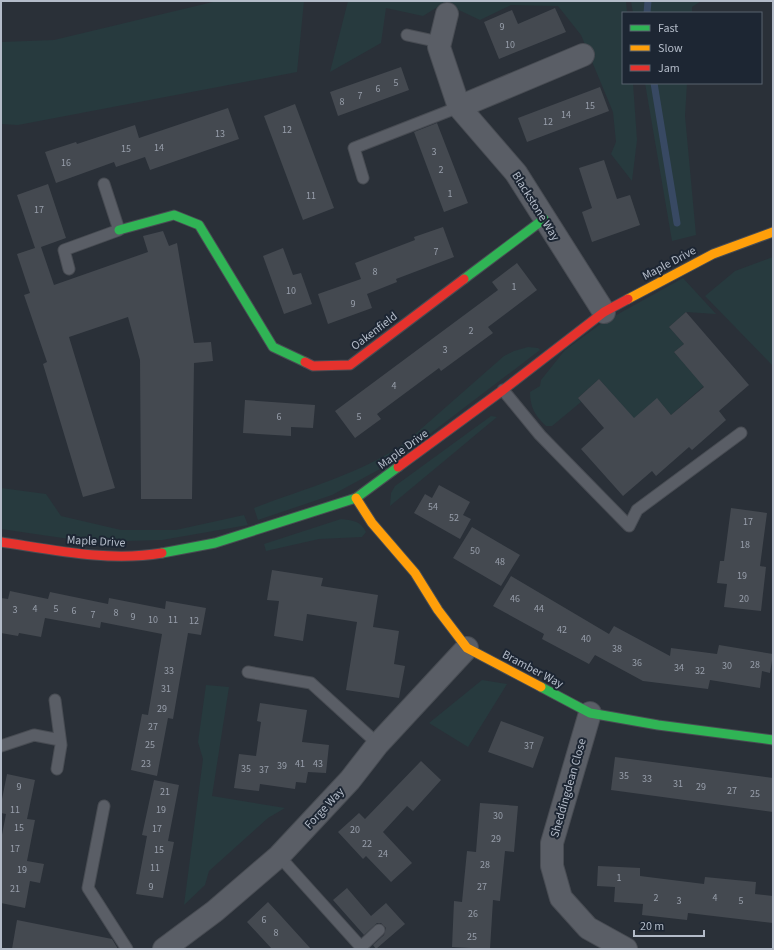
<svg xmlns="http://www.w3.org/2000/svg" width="774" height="950" viewBox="0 0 774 950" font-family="'Source Sans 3',sans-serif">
<rect width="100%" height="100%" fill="#2a3038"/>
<path fill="#273a3e" d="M217 1H304L297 72 18 125 1 124V42L54 40Z
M348 1H626L627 13H623V83H633L637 140 632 181 611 154 616 142 613 112 581 35 558 6 511 5 480 20 444 3 423 16 386 8 381 43 330 72Z
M631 1H701L692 7V13H633Z
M645 83H687L685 116 696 235 672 241Z
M773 257V366L705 296 735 271Z
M683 278 716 314 686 312 669 327 684 344 674 352 704 386 671 415 657 399 634 419 599 379 578 398 581 402 552 426H546C535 416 530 407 530 392L540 386 541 380 565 350 602 323Z
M528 347 538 348 540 350 393 462 332 495 258 520 254 508C308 487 356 476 405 443L504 356 514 351Z
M491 416 497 417 390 506 391 493 395 486Z
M1 488 46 494 61 516 121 530H176L244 515 248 525 162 540 90 542 1 529Z
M341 519C352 520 361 521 366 532L362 537 319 539 266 551 264 544Z
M482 680 507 684 468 747 429 723Z
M206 685 229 687 212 796 285 808 268 818 209 871 205 885 184 905 203 759 198 742Z"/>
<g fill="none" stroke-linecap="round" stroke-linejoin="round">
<path stroke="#384963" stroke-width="7" d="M647 13 648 1
M654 83 677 223"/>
</g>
<path fill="#444950" d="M555 8 566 32 499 59 484 22 512 10 518 24Z
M401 67 409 90 338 116 330 92Z
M600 87 609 111 527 142 518 118Z
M295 104 334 208 303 220 264 116Z
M228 108 239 139 150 170 145 157 116 167 114 162 56 183 45 152 76 142 77 144 135 125 139 138Z
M437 123 468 203 444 212 414 132Z
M604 160 617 199 630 195 640 225 592 242 582 212 592 208 579 168Z
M48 184 66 238 41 247 54 285 148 252 143 236 163 231 169 246 177 243 194 343 211 342 213 361 194 363 192 499H141L140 360 128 317 69 337 115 488 83 497 43 364 47 362 24 295 30 293 17 254 35 248 17 195Z
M443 227 454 257 396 279 397 282 367 294 372 308 328 324 318 294 361 279 355 263 415 240 414 237Z
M283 248 293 275 301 273 312 304 284 314 263 256Z
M517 263 537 290 488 327 493 333 441 371 439 368 377 414 381 419 355 438 335 411 498 290 492 282Z
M686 312 749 385 719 411 726 420 692 450 689 447 656 476 652 471 623 496 581 449 604 428 578 398 599 379 634 418 657 398 671 415 704 387 674 352 684 344 669 327Z
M245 400 315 405 313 428 291 427V436L243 433Z
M439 485 470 502 463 515 471 519 460 539 414 513 425 494 432 498Z
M731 508 767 513 760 566 766 567 761 611 724 607 727 584 717 583 720 561H724Z
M472 527 520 555 501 586 453 558Z
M272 570 323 578 321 586 378 595 373 627 399 631 394 664 405 666 399 698 346 690 357 622 307 614 303 641 274 636 279 601 267 600Z
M511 576 609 634 614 626 670 656 671 648 717 654 719 645 773 654 770 673 762 671 760 688 710 680 708 689 643 681 595 655 589 664 542 639 544 634 493 606Z
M10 591 48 599 50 592 108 604 109 598 165 609 166 601 206 608 201 635 188 633 173 719 168 718 157 776 131 770 142 714 148 715 162 634 101 622 100 628 45 618 41 637 19 633 18 636 1 633V598L8 599Z
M260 703 307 710 302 742 329 745 326 773 308 772 306 783 296 782 295 789 260 784 259 791 234 788 239 754 256 756 261 722 257 721Z
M501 721 544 737 533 768 488 752Z
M615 757 773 778V812L611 790Z
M421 761 441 780 413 811 407 806 383 832 412 863 391 882 366 856 363 859 338 832 359 813 365 819Z
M7 774 35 780 27 819 35 820 27 861 44 864 40 883 30 881 25 908 1 903V840L6 814 1 813V804Z
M154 780 179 785 168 841 174 842 163 898 136 894 147 836 142 835Z
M480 803 518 806 514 852 505 851 500 901 493 900 490 949 452 947 454 901 462 902 467 851 476 852Z
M598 866 640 868V876L704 884 705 877 756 882 755 894 773 896V923L688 913 687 920 642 915 643 904 614 902 615 887 597 886Z
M347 888 371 916 386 903 405 924 376 949 373 945 384 935 386 928 381 923H377L364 935 333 900Z
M268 902 281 916 311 949H272L247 922Z
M17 920 112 939 118 949H12Z"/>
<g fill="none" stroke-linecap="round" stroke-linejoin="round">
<defs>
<path id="lane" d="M407 35 430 40 439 47
M363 178 354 148 459 107
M69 269 64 250 119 230 104 184
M503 390 540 435 629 526 637 510 741 433
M248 672 311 683 378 744
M55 700 61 745 57 769
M1 746 34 735 60 740
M104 806 88 888 127 949
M279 856 361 947 379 930"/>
<path id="street" d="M447 14 439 47 459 107 516 173 604 312
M459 107 583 55
M590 713 552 843V866L561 898 588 928 626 949
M164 949 215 911 279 856 350 780 378 744 467 648"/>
<path id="fast" d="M119 230 174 215 199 225 273 347 305 362
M464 279 544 219
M162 553 215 543 356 498 398 467
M541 687 590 713 658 725 773 740"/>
<path id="slow" d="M628 299 713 254 773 232
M356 498 372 523 415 573 438 610 467 648 541 687"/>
<path id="jam" d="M305 362 313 366 350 365 464 279
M398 467 503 390 604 312 628 299
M1 542C54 550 109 562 162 553"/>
</defs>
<use href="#lane" stroke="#484c53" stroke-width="13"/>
<use href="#street" stroke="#484c53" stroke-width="24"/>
<use href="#fast" stroke="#484c53" stroke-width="11"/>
<use href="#slow" stroke="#484c53" stroke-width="11"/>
<use href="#jam" stroke="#484c53" stroke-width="11"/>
<use href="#lane" stroke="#5a5e66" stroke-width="11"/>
<use href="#street" stroke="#5a5e66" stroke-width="22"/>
<use href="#fast" stroke="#30b455" stroke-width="9"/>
<use href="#slow" stroke="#ff9f0a" stroke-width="9"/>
<use href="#jam" stroke="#e5322d" stroke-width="9"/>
</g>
<g text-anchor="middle" stroke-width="4" stroke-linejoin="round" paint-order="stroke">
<g font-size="10" fill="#989fab">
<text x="502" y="30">9</text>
<text x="510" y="48">10</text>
<text x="396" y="86">5</text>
<text x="378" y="92">6</text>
<text x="360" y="99">7</text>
<text x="342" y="105">8</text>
<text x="590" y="109">15</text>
<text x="566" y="118">14</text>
<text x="548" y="125">12</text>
<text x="287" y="133">12</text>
<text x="220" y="137">13</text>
<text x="159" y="151">14</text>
<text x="126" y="152">15</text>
<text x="434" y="155">3</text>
<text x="66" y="166">16</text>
<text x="441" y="173">2</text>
<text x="450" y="197">1</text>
<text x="311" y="199">11</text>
<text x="39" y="213">17</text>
<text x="436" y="255">7</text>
<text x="375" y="275">8</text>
<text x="514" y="290">1</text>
<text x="291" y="294">10</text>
<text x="353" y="307">9</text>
<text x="471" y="334">2</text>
<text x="445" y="353">3</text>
<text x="394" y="389">4</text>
<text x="279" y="420">6</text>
<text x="359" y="420">5</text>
<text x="433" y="510">54</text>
<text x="454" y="521">52</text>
<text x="748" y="525">17</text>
<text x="745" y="548">18</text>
<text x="475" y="554">50</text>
<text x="500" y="565">48</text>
<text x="742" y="579">19</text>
<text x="515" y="602">46</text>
<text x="744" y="602">20</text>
<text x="35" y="612">4</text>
<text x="56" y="612">5</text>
<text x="539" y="612">44</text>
<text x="15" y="613">3</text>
<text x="74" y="614">6</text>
<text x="116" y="616">8</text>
<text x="93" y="618">7</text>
<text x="133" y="620">9</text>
<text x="153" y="623">10</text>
<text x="173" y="623">11</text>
<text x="194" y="624">12</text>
<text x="562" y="633">42</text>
<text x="586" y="642">40</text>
<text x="617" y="652">38</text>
<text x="637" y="666">36</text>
<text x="755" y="668">28</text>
<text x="727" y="669">30</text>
<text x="679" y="671">34</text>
<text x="169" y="674">33</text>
<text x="700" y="674">32</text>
<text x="166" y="692">31</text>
<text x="162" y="712">29</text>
<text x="153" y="730">27</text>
<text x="150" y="748">25</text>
<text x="529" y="749">37</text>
<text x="146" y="767">23</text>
<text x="300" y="767">41</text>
<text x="318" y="767">43</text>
<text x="282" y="769">39</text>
<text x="246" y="772">35</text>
<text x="264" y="773">37</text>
<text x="624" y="779">35</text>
<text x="647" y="782">33</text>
<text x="678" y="787">31</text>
<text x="19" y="790">9</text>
<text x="701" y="790">29</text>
<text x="732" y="794">27</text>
<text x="165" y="795">21</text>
<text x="755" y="797">25</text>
<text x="15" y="813">11</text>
<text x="161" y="813">19</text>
<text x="498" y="819">30</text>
<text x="19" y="831">15</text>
<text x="157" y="832">17</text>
<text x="355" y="833">20</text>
<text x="496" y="842">29</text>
<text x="367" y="847">22</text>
<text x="15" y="852">17</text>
<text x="159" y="853">15</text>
<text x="383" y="857">24</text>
<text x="485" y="868">28</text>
<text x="155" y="871">11</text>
<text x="22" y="873">19</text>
<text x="619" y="881">1</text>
<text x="151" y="890">9</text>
<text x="482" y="890">27</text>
<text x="15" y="892">21</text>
<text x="656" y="901">2</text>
<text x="715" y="901">4</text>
<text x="679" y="904">3</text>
<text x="741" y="904">5</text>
<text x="473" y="917">26</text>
<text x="264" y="923">6</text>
<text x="276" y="936">8</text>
<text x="472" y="940">25</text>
</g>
<g font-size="12" fill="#b4bcc9" stroke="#1d2633">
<text transform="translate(536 206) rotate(58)" y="4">Blackstone Way</text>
<text transform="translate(669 263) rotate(-28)" y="4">Maple Drive</text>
<text transform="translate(374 331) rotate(-37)" y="4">Oakenfield</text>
<text transform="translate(403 449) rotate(-36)" y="4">Maple Drive</text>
<text transform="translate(96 541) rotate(3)" y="4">Maple Drive</text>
<text transform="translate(533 669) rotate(28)" y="4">Bramber Way</text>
<text transform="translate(568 788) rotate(-74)" y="4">Sheddingdean Close</text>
<text transform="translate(324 808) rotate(-47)" y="4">Forge Way</text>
</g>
</g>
<rect width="774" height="950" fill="none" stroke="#b4bcc9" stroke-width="4"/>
<rect x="622" y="12" width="140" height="72" fill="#1d2633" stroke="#59626f"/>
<rect x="630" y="25" width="20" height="6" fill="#30b455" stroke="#59626f"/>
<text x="658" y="32" font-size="12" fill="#b4bcc9">Fast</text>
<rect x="630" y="45" width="20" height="6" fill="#ff9f0a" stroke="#59626f"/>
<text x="658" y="52" font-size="12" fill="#b4bcc9">Slow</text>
<rect x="630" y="65" width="20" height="6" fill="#e5322d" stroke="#59626f"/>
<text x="658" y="72" font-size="12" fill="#b4bcc9">Jam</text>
<path d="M634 930v6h70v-6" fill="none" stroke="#b4bcc9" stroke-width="2"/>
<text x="640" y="930" font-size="12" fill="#b4bcc9" stroke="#1d2633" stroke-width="3" paint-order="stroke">20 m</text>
</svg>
